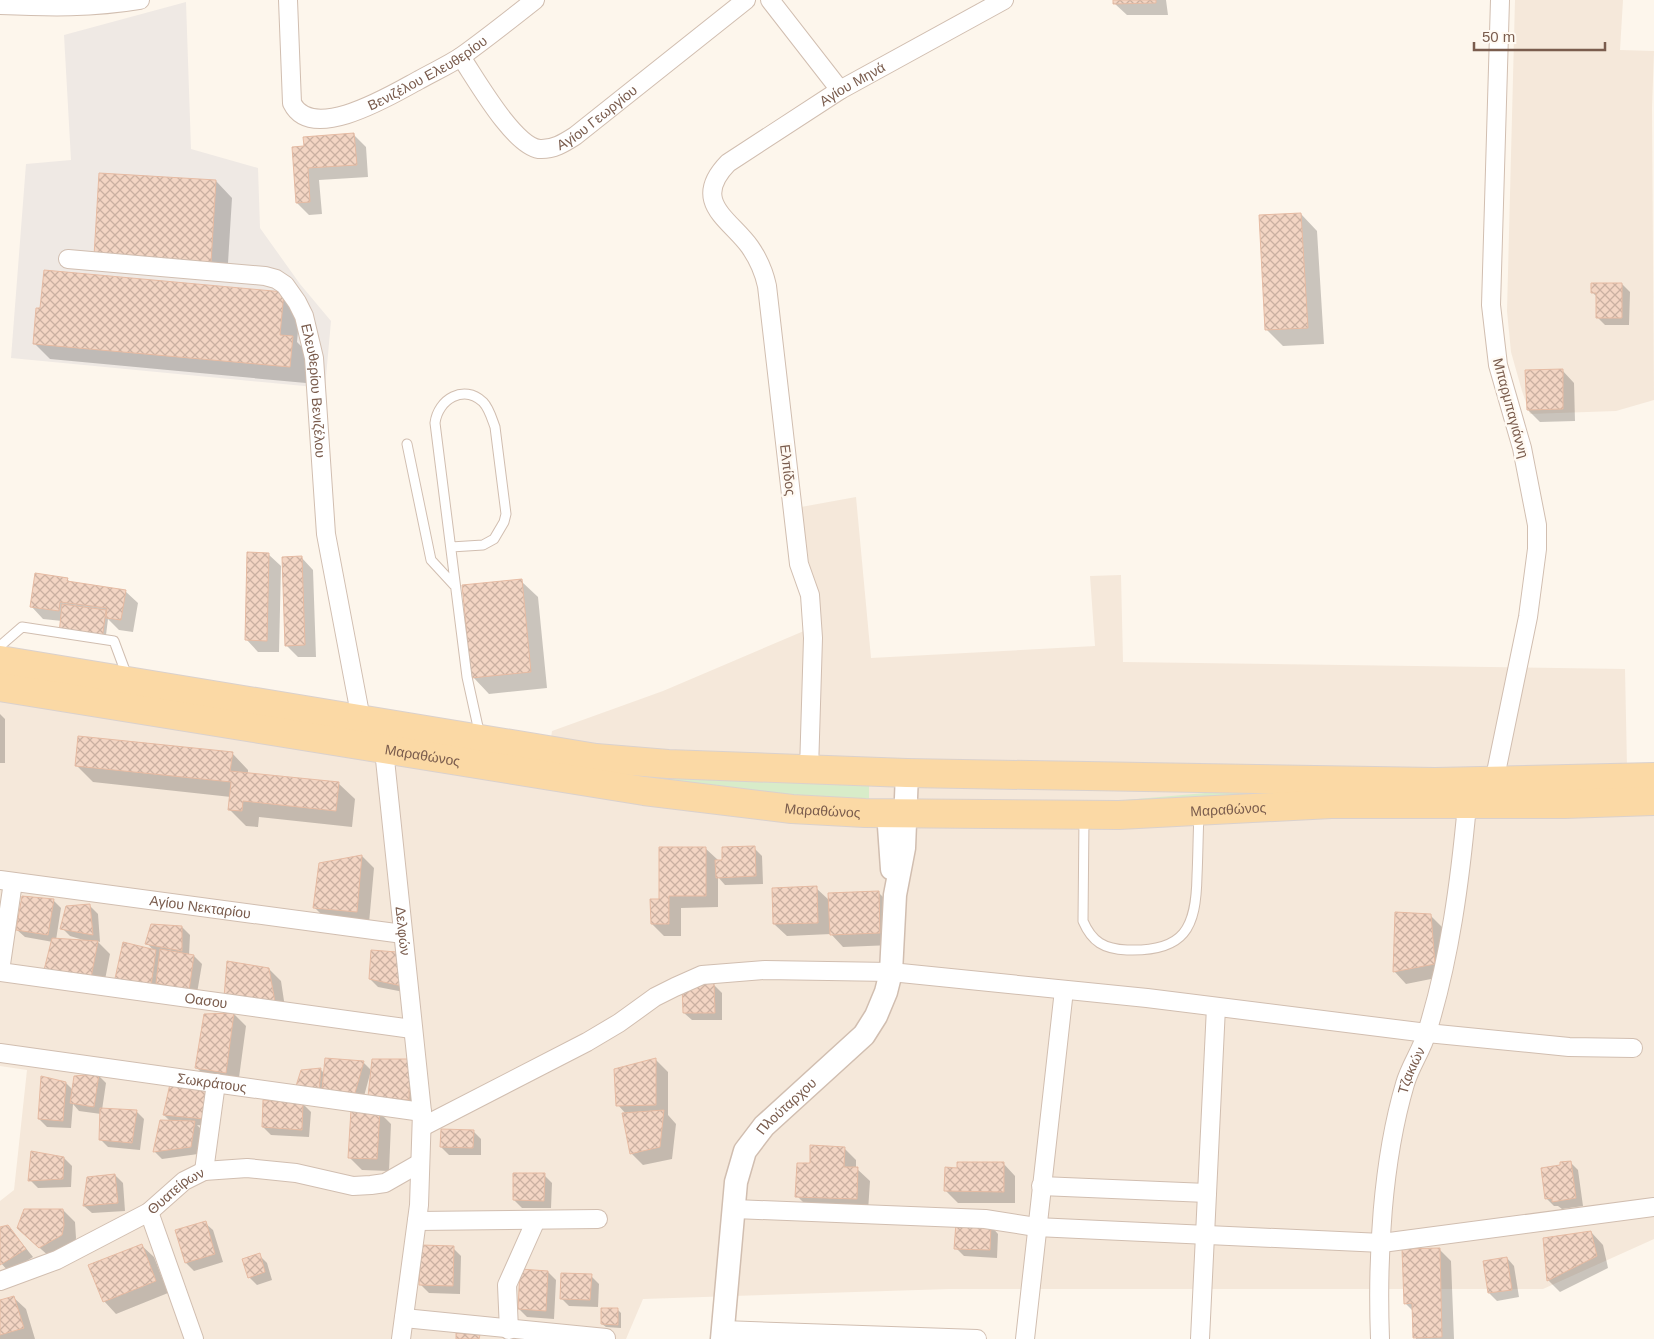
<svg xmlns="http://www.w3.org/2000/svg" width="1654" height="1339" viewBox="0 0 1654 1339" font-family="Helvetica,sans-serif">
<defs>
<pattern id="building-cross-hatch" width="8" height="8" patternUnits="userSpaceOnUse" patternTransform="scale(1.25)"><rect width="8" height="8" fill="#f3d5c3"/><path d="M0 0l8 8M0 8l8-8" fill="none" stroke="#cab0a1"/></pattern>
</defs>
<rect width="100%" height="100%" fill="#fdf6ec"/>
<path fill="#f5e8da" d="M1515 0H1623L1620 50 1654 51 1652 108 1654 400 1616 411 1530 414 1522 391 1511 352 1507 311Z
M856 497 871 658 1095 646 1090 576 1121 575 1123 662 1625 669 1628 816 1654 815V1239L1543 1289H949L643 1299 626 1339H0V1201L14 1190 27 1070 0 1066V700L544 787 552 731 663 691 818 625 801 507Z"/>
<path fill="#efe9e4" d="M186 2 191 149 258 168 260 228 300 284 331 321 325 388 11 358 26 164 71 160 64 35Z"/>
<path fill="#d8ecc9" d="M591 767 866 785 869 786V800L808 799 665 784Z
M1313 791 1114 806V801L1217 792Z"/>
<path fill="#0003" d="M1114 0H1166L1168 15H1127L1114 3Z
M354 135 366 147 368 177 319 180 322 214 309 215 297 203 305 147Z
M216 181 232 198 227 279 112 272 95 256Z
M1301 214 1317 231 1324 344 1283 346 1267 330Z
M1622 284 1630 292 1629 325H1605L1597 317 1598 298 1592 292Z
M283 293 300 309 297 342 309 354 306 383 50 359 34 343Z
M1562 370 1574 383 1575 421 1540 422 1528 410Z
M268 554 281 566 279 652H258L246 639Z
M301 557 313 570 316 657H298L286 645Z
M67 579 71 583 125 591 138 603 133 632 119 630 108 619 105 643 62 621 43 619 31 606Z
M521 581 538 597 547 688 489 694 473 677Z
M0 714 5 719V763H0Z
M232 753 248 770V774L338 783 355 799 352 827 259 817 258 827 246 826 229 809 231 797 93 782 77 766Z
M705 848 718 860 723 861 754 848 762 856 763 884 725 885 718 877V907L681 908V936H664L652 924 661 900Z
M362 856 374 868 369 923 326 919 314 907Z
M816 888 830 901 879 893 891 905 892 945 843 947 831 934 787 936 774 924Z
M53 900 61 908 56 940 90 942 70 936 62 928 90 906 98 914 100 942 97 941 110 954 103 990 53 942 25 937 17 930Z
M1430 915 1442 927 1446 976 1406 984 1394 971Z
M182 927 190 935 189 955 194 956 202 964 196 999 116 983 154 951 147 943Z
M372 952 409 993 378 987 370 979Z
M269 969 281 981 286 1014 238 1009Z
M714 985 722 993V1020H692L684 1013Z
M234 1014 246 1026 238 1085 209 1080 197 1068Z
M409 1060 421 1111 369 1095 370 1074 363 1100 306 1094 321 1070 325 1074 363 1062 372 1071Z
M656 1060 668 1072V1115L676 1124 672 1159 643 1165 631 1153 626 1114 618 1105 615 1070Z
M98 1075 106 1083 102 1110 136 1111 144 1119 140 1150 108 1147 100 1139 101 1114 79 1111 73 1104 71 1128 47 1127 39 1119 66 1083 73 1090Z
M171 1085 213 1127 197 1125 203 1131 198 1154 162 1159 155 1152 171 1122 164 1115Z
M303 1104 311 1112 309 1137 271 1135 263 1127Z
M379 1112 391 1124 389 1171 362 1170 350 1158Z
M473 1131 481 1139V1155H449L441 1147Z
M844 1148 856 1160V1168L870 1181 868 1211 809 1208 797 1196 811 1165Z
M64 1158 72 1166 71 1187 38 1188 30 1180Z
M1570 1162 1578 1170 1583 1206 1562 1209 1558 1206H1554L1546 1198 1562 1166Z
M1003 1163 1015 1176V1203H958L946 1191 958 1169Z
M115 1175 123 1183 125 1211 92 1213 84 1206Z
M544 1175 552 1183 551 1208H522L514 1200Z
M63 1210 75 1222 76 1238 74 1247 52 1259 31 1240Z
M205 1223 213 1230 223 1262 194 1271 186 1263 177 1231Z
M8 1226 33 1257 9 1272 0 1262V1228Z
M991 1226 998 1234 997 1258 964 1256 956 1248Z
M1591 1232 1603 1245 1608 1268 1560 1292 1548 1280Z
M141 1245 154 1257 168 1293 116 1314 104 1301Z
M453 1248 461 1256 460 1294 429 1293 421 1285Z
M1439 1249 1451 1261 1454 1339H1416L1413 1311 1405 1303Z
M259 1255 267 1263 272 1280 257 1285 249 1277Z
M1507 1258 1514 1266 1519 1297 1497 1301 1489 1293Z
M548 1272 556 1280 554 1319 527 1317 519 1309Z
M591 1276 599 1284 598 1307 569 1306 561 1298Z
M13 1297 26 1309 35 1339H0V1301Z
M618 1310 621 1313V1328L606 1327 602 1324Z"/>
<path fill="url(#building-cross-hatch)" stroke="#e6bba3" d="M1113 0H1156V3L1113 4Z
M354 133 357 165 308 168 310 202 296 203 292 147 304 146 303 137Z
M99 173 216 180 211 263 94 256Z
M1301 213 1308 328 1265 330 1259 215Z
M44 270 284 292 280 335 293 336 290 367 33 344 36 308H40Z
M1591 283H1622V318H1596V293H1591Z
M1563 369V409L1527 410 1525 370Z
M247 552 269 553 267 641 245 640Z
M302 556 305 645 285 646 282 557Z
M35 573 68 578 67 581 126 590 121 620 106 618 107 608 60 602 59 611 30 607Z
M522 579 531 672 471 678 462 585Z
M62 604 106 610 102 640 59 634Z
M78 736 233 752 230 771 339 782 336 811 243 801 242 811 228 810 231 782 75 766Z
M755 846 756 876 716 878 715 860H722V847Z
M659 847H706V896H669V924H651L650 899H659Z
M362 855 357 912 313 908 319 863Z
M817 886 818 923 773 924 772 888Z
M879 891 880 933 830 935 828 893Z
M22 896 54 899 48 935 16 930Z
M90 904 93 935 60 929 66 906Z
M1395 912 1431 914 1435 964 1393 972Z
M151 924 182 926V951L145 944Z
M52 938 98 941 91 978 44 970Z
M123 942 156 950 151 986 114 983Z
M160 949 194 955 189 991 156 983Z
M371 950 397 952 402 986 369 979Z
M227 961 269 968 275 1002 224 997Z
M714 983 715 1013H683L682 984Z
M234 1013 226 1073 195 1068 204 1014Z
M325 1058 364 1061 355 1093 322 1089Z
M656 1058V1105L616 1106 614 1069Z
M372 1059H410L409 1100 368 1096Z
M321 1068 319 1092 296 1086 301 1070Z
M99 1074 94 1107 70 1103 74 1076Z
M41 1076 66 1082 63 1121 38 1119Z
M170 1084 207 1087 205 1119 163 1115Z
M263 1100 303 1103 302 1130 262 1127Z
M100 1108 137 1110 132 1143 99 1140Z
M351 1110 380 1111 377 1159 348 1158Z
M664 1110 660 1147 630 1154 622 1113Z
M160 1120 195 1121 191 1147 153 1152Z
M441 1129 474 1130 473 1148 440 1147Z
M810 1145 845 1147 844 1167H858L857 1199 795 1197 797 1163H810Z
M31 1151 64 1157 63 1179 28 1181Z
M1571 1161 1576 1198 1552 1202V1198L1545 1199 1541 1168 1560 1165V1162Z
M957 1162H1004V1192L944 1191 945 1167 957 1168Z
M513 1173H545L544 1201 513 1200Z
M115 1174 118 1203 83 1206 87 1177Z
M24 1209H63L64 1225 62 1235 39 1248 17 1228Z
M206 1221 215 1254 185 1263 175 1230Z
M956 1223 991 1225 990 1250 954 1249Z
M8 1225 26 1249 0 1265V1227Z
M1591 1231 1597 1256 1547 1281 1543 1238Z
M142 1244 156 1281 103 1302 88 1265Z
M421 1245 454 1246 453 1286 419 1285Z
M1440 1248 1442 1337 1413 1338 1412 1303 1404 1304 1402 1249Z
M260 1253 265 1272 248 1278 242 1259Z
M1507 1257 1512 1290 1488 1293 1483 1261Z
M520 1269 548 1271 546 1311 518 1309Z
M561 1273 592 1274 590 1300 560 1299Z
M14 1296 24 1328 0 1335V1300Z
M601 1308H618V1325L601 1324Z
M456 1333 480 1335 479 1339H456Z"/>
<g fill="none" stroke-linecap="round" stroke-linejoin="round">
<defs>
<path id="service" d="M407 444 431 560 454 585
M451 547 483 545 494 539 504 522 506 514 495 427C492 419 489 408 483 402 464 384 438 399 435 423L467 677 480 736
M0 646 22 627 114 641 127 676
M1084 818 1083 921C1092 942 1104 949 1127 950 1185 952 1196 928 1197 876 1198 855 1198 835 1199 814"/>
<g id="minor">
<path id="s1" d="M288 0 292 103C312 144 393 94 419 80 433 72 449 65 462 56 487 38 511 19 535 0"/>
<path d="M770 0 840 90"/>
<path d="M0 5C48 7 93 8 140 0"/>
<path id="s2" d="M461 57C476 79 513 145 539 149 553 150 564 143 575 136L746 0"/>
<path id="s3" d="M68 259 265 276 276 279 285 285 297 302 304 316 314 358 326 534 361 719"/>
<path id="s4" d="M384 750 422 1112 419 1205 401 1339"/>
<path id="s5" d="M809 770 813 638 810 595 799 564 767 286C764 272 759 260 750 247 730 219 690 202 728 163L840 90 1004 0"/>
<path d="M1494 782 1528 617 1537 549V525L1522 448 1498 365 1491 305 1500 0"/>
<path id="s6" d="M0 880 403 934"/>
<path d="M0 971 13 882"/>
<path id="s7" d="M0 972 412 1029"/>
<path id="s8" d="M0 1053 422 1112"/>
<path d="M422 1127 587 1042 619 1023 655 997 675 987 702 975 765 970 891 972 1147 998 1427 1033 1569 1047 1633 1048"/>
<path d="M204 1171 216 1083"/>
<path d="M1041 1186 1207 1193"/>
<path d="M735 1209 985 1219 1036 1227 1382 1243 1654 1207"/>
<path d="M149 1212 194 1339"/>
<path d="M417 1221 598 1219"/>
<path id="s9" d="M0 1281 57 1260 149 1212 184 1181 204 1171 247 1168 296 1173 353 1186 371 1185 385 1183 420 1163"/>
<path d="M404 1318 606 1338"/>
<path d="M509 1330 507 1285 536 1220"/>
<path d="M723 1330 977 1339"/>
<path d="M1025 1339 1064 990"/>
<path d="M1200 1339 1216 1007"/>
<path id="s10" d="M1380 1339C1377 1258 1382 1162 1405 1084 1410 1066 1422 1050 1427 1032 1450 958 1460 881 1467 805"/>
</g>
<g id="tertiary">
<path d="M888 812 892 869"/>
<path id="s11" d="M722 1339 736 1182 745 1151 764 1126 864 1035 876 1016 886 992 891 972 895 895 904 848 907 773"/>
</g>
<g id="primary">
<path d="M0 660 596 758 668 764 907 773 1435 782 1654 777"/>
<path id="s12" d="M0 687 644 791 792 809 865 813 1119 815 1331 804H1565L1654 801"/>
</g>
</defs>
<use href="#service" stroke="#d1beb0" stroke-width="11"/>
<use href="#minor" stroke="#d1beb0" stroke-width="20"/>
<use href="#tertiary" stroke="#d1beb0" stroke-width="25"/>
<use href="#primary" stroke="#dad1cd" stroke-width="30"/>
<use href="#service" stroke="#fff" stroke-width="9"/>
<use href="#minor" stroke="#fff" stroke-width="18"/>
<use href="#tertiary" stroke="#fff" stroke-width="22"/>
<use href="#primary" stroke="#fbd9a5" stroke-width="28"/>
</g>
<g text-anchor="middle" stroke-width="5" stroke-linejoin="round" paint-order="stroke">
<g font-size="14" fill="#7a5c4d" stroke="#fffaf3">
<text dy="5" stroke="none"><textPath href="#s1" startOffset="255">Βενιζέλου Ελευθερίου</textPath></text>
<text dy="5" stroke="none"><textPath href="#s5" startOffset="780">Αγίου Μηνά</textPath></text>
<text dy="5" stroke="none"><textPath href="#s2" startOffset="190">Αγίου Γεωργίου</textPath></text>
<text dy="5" stroke="none"><textPath href="#s3" startOffset="332">Ελευθερίου Βενιζέλου</textPath></text>
<text transform="translate(1511 408) rotate(75)" y="5">Μπαρμπαγιάννη</text>
<text transform="translate(788 470) rotate(83)" y="5">Ελπίδος</text>
<text dy="5" stroke="none"><textPath href="#s12" startOffset="428">Μαραθώνος</textPath></text>
<text dy="5" stroke="none"><textPath href="#s12" startOffset="1238">Μαραθώνος</textPath></text>
<text dy="5" stroke="none"><textPath href="#s12" startOffset="832">Μαραθώνος</textPath></text>
<text dy="5" stroke="none"><textPath href="#s6" startOffset="202">Αγίου Νεκταρίου</textPath></text>
<text dy="5" stroke="none"><textPath href="#s4" startOffset="182">Δελφών</textPath></text>
<text dy="5" stroke="none"><textPath href="#s7" startOffset="208">Οασου</textPath></text>
<text dy="5" stroke="none"><textPath href="#s10" startOffset="272">Τζακιών</textPath></text>
<text dy="5" stroke="none"><textPath href="#s8" startOffset="214">Σωκράτους</textPath></text>
<text dy="5" stroke="none"><textPath href="#s11" startOffset="251">Πλούταρχου</textPath></text>
<text dy="5" stroke="none"><textPath href="#s9" startOffset="199">Θυατείρων</textPath></text>
</g>
</g>
<path d="M1474 42v8h131v-8" fill="none" stroke="#7a5c4d" stroke-width="2.5"/>
<text x="1482" y="42" font-size="15" fill="#7a5c4d" stroke="#fffaf3" stroke-width="4" paint-order="stroke">50 m</text>
</svg>
